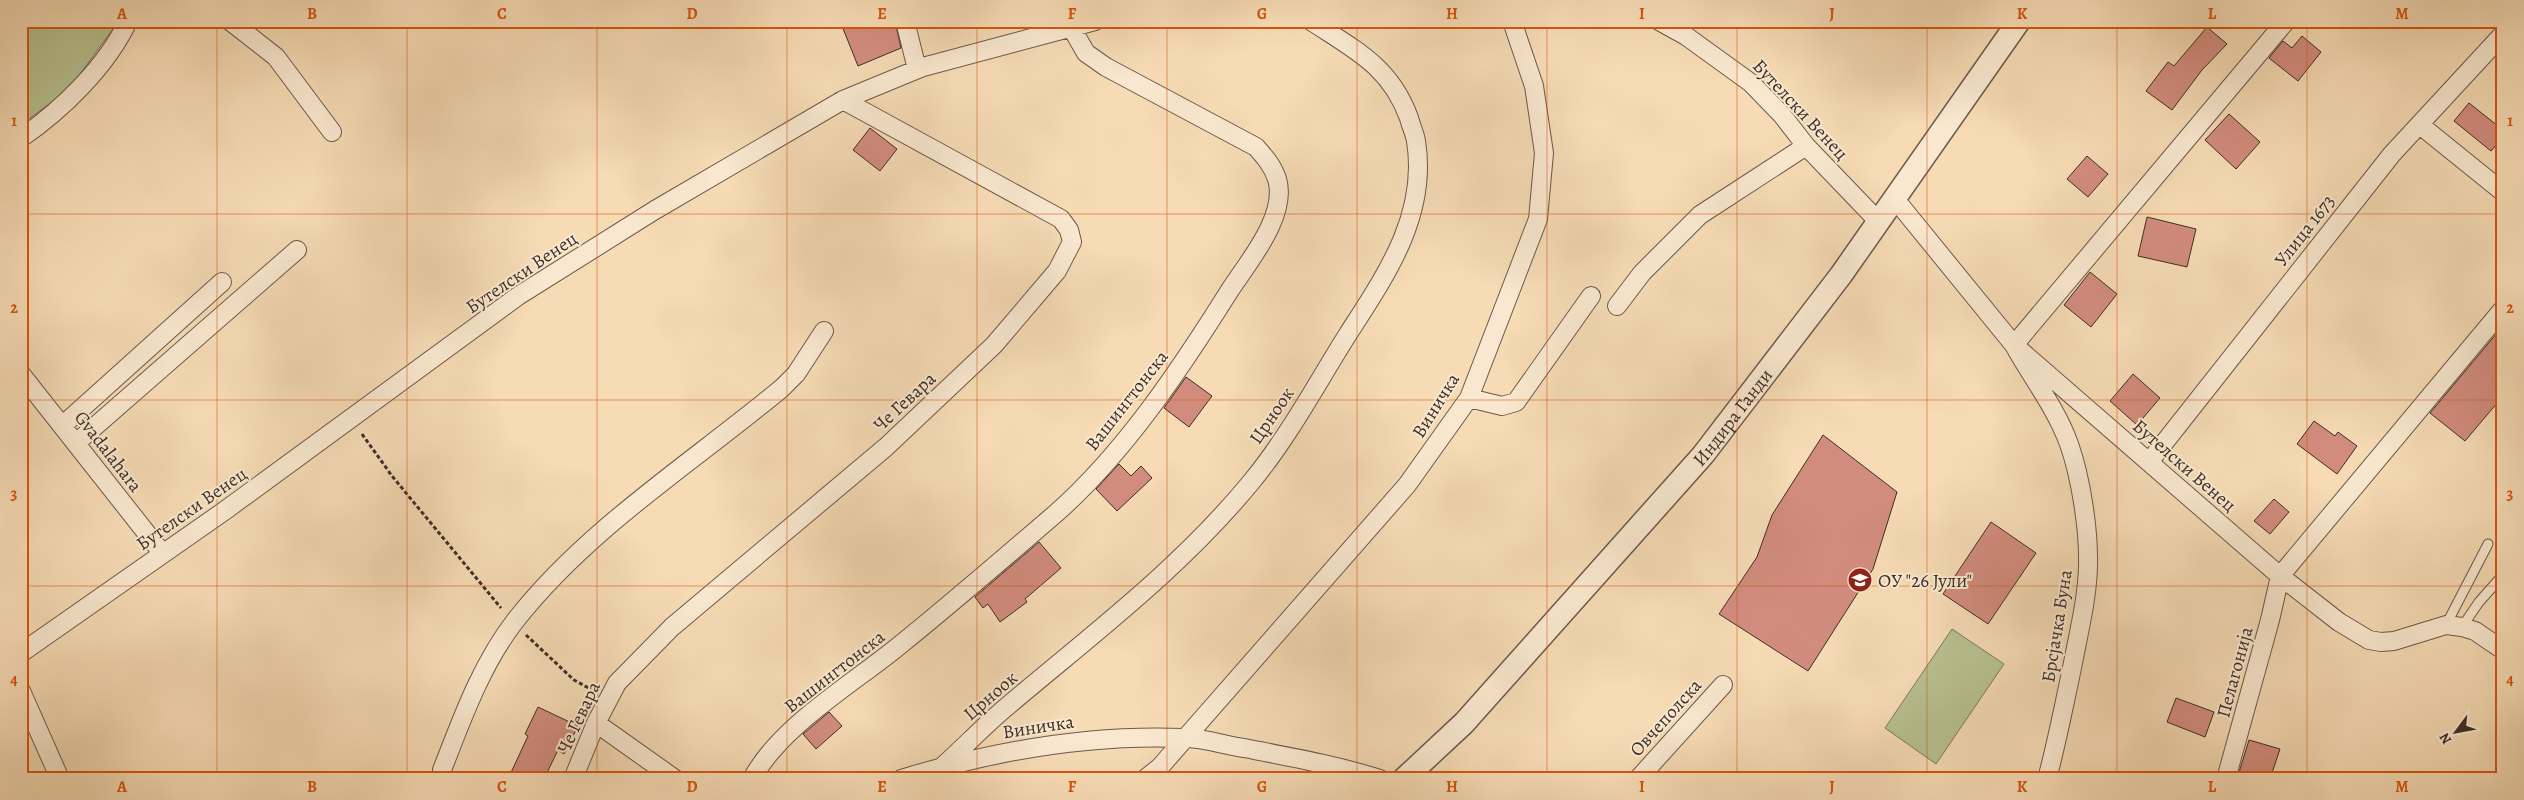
<svg xmlns="http://www.w3.org/2000/svg" width="2524" height="800" viewBox="0 0 2524 800" font-family="Alegreya,serif">
<rect width="100%" height="100%" fill="#f6dbb5"/>
<filter id="stains"><feTurbulence type="fractalNoise" baseFrequency=".004" numOctaves="4"/><feColorMatrix values="0 0 0 0 .2 0 0 0 0 .09 0 0 0 0 .02 0 0 0 .5 -.17"/></filter>
<radialGradient id="worn" r=".72"><stop offset=".6" stop-color="#630" stop-opacity="0"/><stop offset="1" stop-color="#630" stop-opacity=".3"/></radialGradient>
<path fill="#b8c190" stroke="#7a785c" d="M21 21H119L69 89 21 125Z
M1952 629 2004 664 1936 764 1885 728Z"/>
<path fill="#d28c7e" stroke="#3d2e28" d="M840 21H895L901 48 858 66Z
M2207 27 2227 44 2202 70 2172 110 2146 91 2168 62 2174 66Z
M2302 36 2321 52 2298 81 2269 58 2283 41 2292 48Z
M2469 103 2503 130V137L2491 151 2454 121Z
M2229 114 2260 142 2236 169 2205 140Z
M870 128 897 149 880 171 853 150Z
M2087 156 2108 174 2088 197 2067 179Z
M2147 217 2196 229 2187 267 2138 256Z
M2090 272 2117 294 2091 327 2064 305Z
M2503 326V396L2465 441 2430 413Z
M2133 374 2160 398 2137 425 2110 401Z
M1186 377 1212 396 1189 427 1164 408Z
M2314 421 2335 436 2338 432 2357 446 2337 474 2297 444Z
M1823 435 1897 492 1873 569 1808 671 1719 614 1757 557 1772 515Z
M1119 464 1131 476 1141 466 1152 478 1117 511 1096 489Z
M2274 499 2289 512 2270 534 2254 521Z
M1991 522 2036 553 1988 624 1943 594Z
M1039 542 1061 568 1025 599 1027 602 1000 622 988 604 983 608 975 597Z
M2176 698 2214 712 2205 737 2167 722Z
M538 707 578 726 564 754 558 750 544 779H508L528 736 525 734Z
M829 712 842 726 816 749 803 734Z
M2249 740 2280 749 2270 779H2237Z"/>
<g fill="none" stroke-linecap="round" stroke-linejoin="round">
<defs>
<path id="service" d="M2446 625 2488 544
M2462 627 2479 602 2503 575"/>
<path id="minor" d="M230 21 276 57 332 132
M905 21 917 69
M1659 21 1686 36 1751 83 1782 115 1806 146 1878 221
M2420 125 2503 192
M21 138C62 110 107 66 128 21
M1895 199 2014 345 2280 576 2339 622 2369 640 2381 642 2394 641 2446 625 2462 627 2475 631 2503 650
M1617 306 1642 273 1700 215 1806 146
M21 374 163 554
M1469 398 1502 406 1516 402 1591 296
M62 426 222 282
M76 443 297 250
M2149 462 2392 154 2503 34
M21 653 227 509 518 296 655 210 843 100 923 67 1095 21
M21 691 60 779
M596 723 675 779
M943 766C964 747 983 727 1004 709 1090 636 1180 569 1252 481 1289 436 1317 383 1348 334 1386 275 1428 215 1416 141 1415 134 1411 126 1409 118 1390 66 1355 50 1311 21
M444 779 442 770C462 719 481 665 515 621 588 528 692 463 782 388L796 374 824 331
M573 779 596 723 617 683 672 627 886 447 994 345 1057 271 1072 242 1069 230 1061 219 843 100
M752 779C780 726 854 683 900 645 952 603 1003 559 1054 515 1124 454 1181 368 1230 290 1249 261 1288 215 1277 179 1273 166 1264 156 1256 147L1106 67 1086 53 1071 27
M901 779C993 751 1087 734 1184 738 1204 738 1224 745 1244 748 1290 757 1335 765 1380 779
M1145 779 1160 767 1407 485 1469 398 1538 219 1544 153 1534 86 1512 21
M1638 779 1723 685
M2047 779C2057 742 2064 705 2072 668 2078 635 2087 601 2088 567 2089 530 2081 478 2069 444 2056 408 2032 378 2014 345L2286 21
M2226 779 2270 620 2280 576 2503 309"/>
<g id="tertiary">
<path id="s1" d="M1404 779 1464 723 1703 455 1841 275 2019 21"/>
</g>
</defs>
<use href="#service" stroke="#6b594b" stroke-width="11"/>
<use href="#minor" stroke="#6b594b" stroke-width="20"/>
<use href="#tertiary" stroke="#6b594b" stroke-width="25"/>
<path stroke="#3d2e28" stroke-width="3" stroke-dasharray="4 2.5" stroke-linecap="butt" d="M362 434 392 476 501 608
M526 635 574 680 594 691"/>
<use href="#service" stroke="#f9e8cf" stroke-width="9"/>
<use href="#minor" stroke="#f9e8cf" stroke-width="18"/>
<use href="#tertiary" stroke="#f9e8cf" stroke-width="22"/>
</g>
<path fill="none" stroke="#d7550f" stroke-width="1" stroke-opacity="0.55" d="M217 21V779M407 21V779M597 21V779M787 21V779M977 21V779M1167 21V779M1357 21V779M1547 21V779M1737 21V779M1927 21V779M2117 21V779M2307 21V779M21 214H2503M21 400H2503M21 586H2503"/>
<defs>
<symbol id="school-disc" viewBox="-11 -11 22 22"><circle r="9.5" fill="#8f2418" stroke="#f9e8cf"/><path d="M0-5L7-2L0 1L-7-2ZM-4 1L0 2.5L4 1V4Q0 6-4 4Z" fill="#fff"/></symbol>
</defs>
<g fill-rule="evenodd">
<use href="#school-disc" x="1846" y="566" width="28" height="28"/>
</g>
<g text-anchor="middle" stroke-width="4" stroke-linejoin="round" paint-order="stroke">
<g font-size="19" fill="#3d2e28" stroke="#f9e8cf">
<text transform="translate(1801 109) rotate(47)" y="7">Бутелски Венец</text>
<text transform="translate(2304 230) rotate(-52)" y="7">Улица 1673</text>
<text transform="translate(521 272) rotate(-34)" y="7">Бутелски Венец</text>
<text transform="translate(1126 400) rotate(-52)" y="7">Вашингтонска</text>
<text transform="translate(904 401) rotate(-43)" y="7">Че Гевара</text>
<text transform="translate(1435 405) rotate(-58)" y="7">Виничка</text>
<text transform="translate(1271 415) rotate(-56)" y="7">Црноок</text>
<text dy="7" stroke="none"><textPath href="#s1" startOffset="489">Индира Ганди</textPath></text>
<text transform="translate(109 451) rotate(52)" y="7">Gvadalahara</text>
<text transform="translate(2185 465) rotate(41)" y="7">Бутелски Венец</text>
<text transform="translate(191 508) rotate(-35)" y="7">Бутелски Венец</text>
<text transform="translate(2056 626) rotate(-81)" y="7">Брсјачка Буна</text>
<text transform="translate(834 671) rotate(-38)" y="7">Вашингтонска</text>
<text transform="translate(2234 672) rotate(-75)" y="7">Пелагонија</text>
<text transform="translate(990 695) rotate(-41)" y="7">Црноок</text>
<text transform="translate(578 717) rotate(-65)" y="7">Че Гевара</text>
<text transform="translate(1665 717) rotate(-48)" y="7">Овчеполска</text>
<text transform="translate(1038 726) rotate(-9)" y="7">Виничка</text>
</g>
<g font-size="19" fill="#3d2e28" stroke="#f9e8cf" text-anchor="start">
<text x="1878" y="587">ОУ "26 Јули"</text>
</g>
</g>
<rect width="2524" height="800" fill="none" stroke="#f6dbb5" stroke-width="55"/>
<g transform="translate(2456 732) rotate(238)" stroke="#f9e8cf" stroke-width="4" paint-order="stroke">
<path d="M0-4L9 19L0 12L-9 19Z" fill="#3d2e28"/>
<text y="-8" font-size="14" font-weight="bold" text-anchor="middle" fill="#3d2e28">N</text>
</g>
<rect x="28" y="28" width="2468" height="744" fill="none" stroke="#d7550f" stroke-width="2"/>
<g font-size="16" text-anchor="middle" font-weight="bold" fill="#d7550f">
<text x="122" y="19">A</text>
<text x="312" y="19">B</text>
<text x="502" y="19">C</text>
<text x="692" y="19">D</text>
<text x="882" y="19">E</text>
<text x="1072" y="19">F</text>
<text x="1262" y="19">G</text>
<text x="1452" y="19">H</text>
<text x="1642" y="19">I</text>
<text x="1832" y="19">J</text>
<text x="2022" y="19">K</text>
<text x="2212" y="19">L</text>
<text x="2402" y="19">M</text>
<text x="14" y="126">1</text>
<text x="2510" y="126">1</text>
<text x="14" y="313">2</text>
<text x="2510" y="313">2</text>
<text x="14" y="499">3</text>
<text x="2510" y="499">3</text>
<text x="14" y="685">4</text>
<text x="2510" y="685">4</text>
<text x="122" y="792">A</text>
<text x="312" y="792">B</text>
<text x="502" y="792">C</text>
<text x="692" y="792">D</text>
<text x="882" y="792">E</text>
<text x="1072" y="792">F</text>
<text x="1262" y="792">G</text>
<text x="1452" y="792">H</text>
<text x="1642" y="792">I</text>
<text x="1832" y="792">J</text>
<text x="2022" y="792">K</text>
<text x="2212" y="792">L</text>
<text x="2402" y="792">M</text>
</g>
<rect width="100%" height="100%" filter="url(#stains)"/>
<rect width="100%" height="100%" fill="url(#worn)"/>
</svg>
